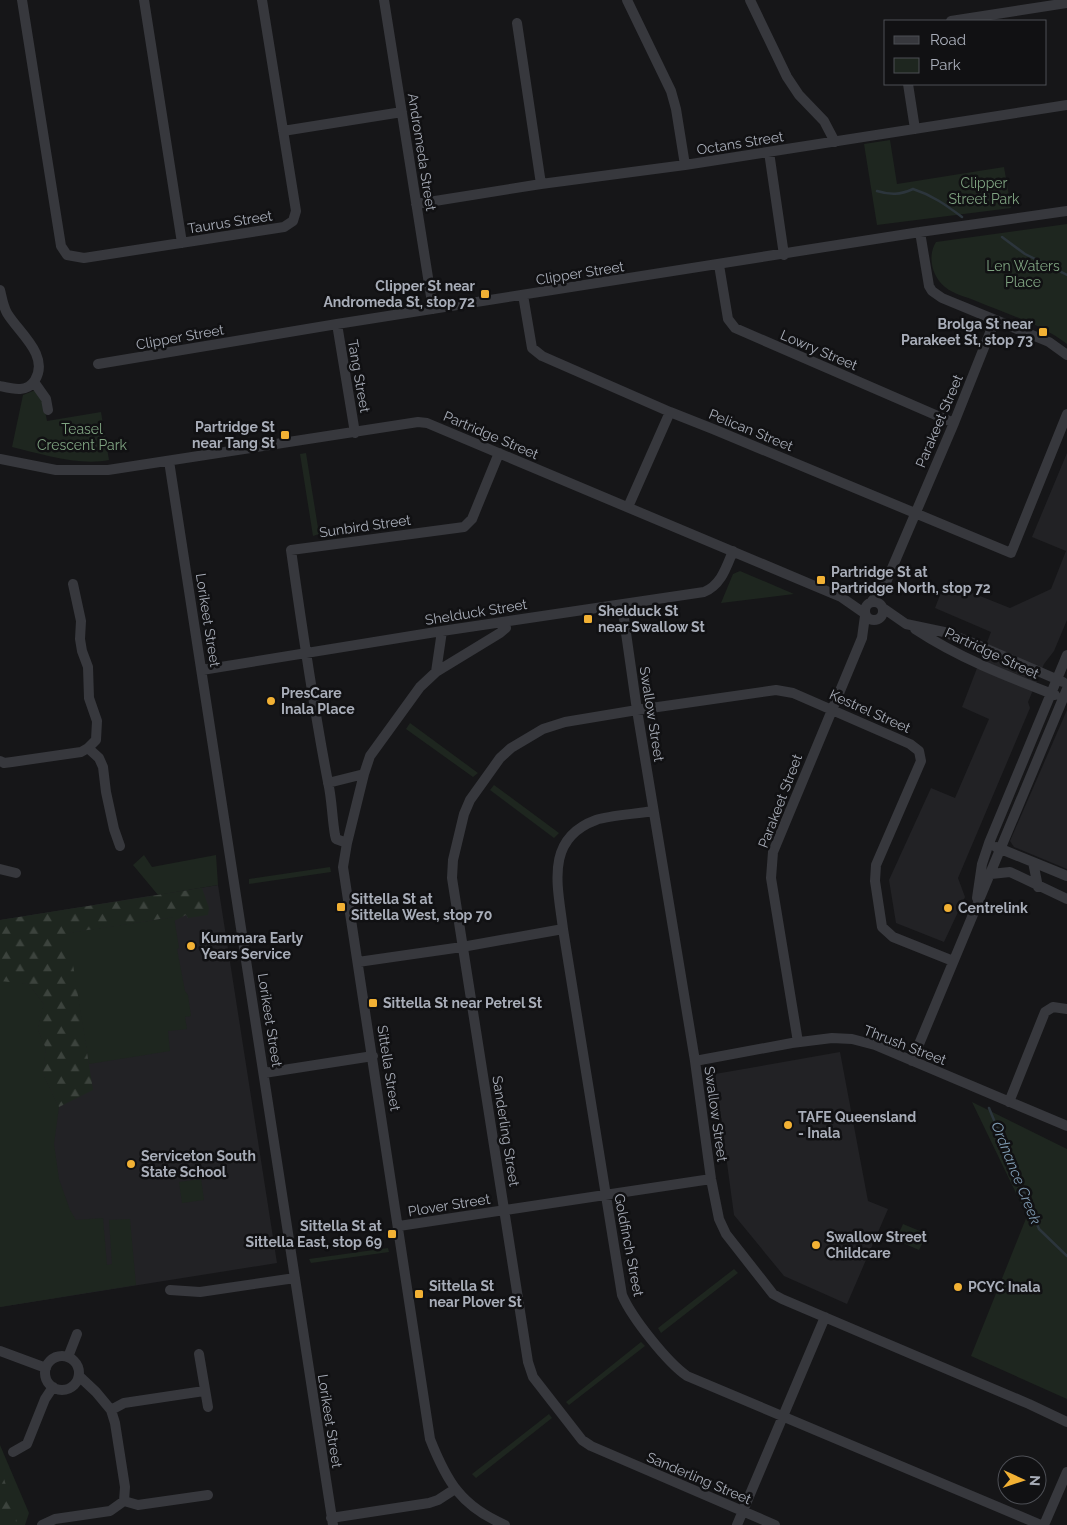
<svg xmlns="http://www.w3.org/2000/svg" width="1067" height="1525" viewBox="0 0 1067 1525" font-family="Raleway,sans-serif">
<defs>
<pattern id="forest-firs" width="22" height="20" patternUnits="userSpaceOnUse" patternTransform="scale(1.25)"><rect width="22" height="20" fill="#1e261f"/><path d="M5 1l3.5 6h-7zM16 11l3.5 6h-7z" fill="#3c433d"/></pattern>
</defs>
<rect width="100%" height="100%" fill="#161618"/>
<path fill="#222225" d="M1067 453V620L1054 651 1044 664 1028 702 1030 708 958 878 965 897 944 942 896 923 889 880 931 788 955 798 989 719 962 707 991 632 935 608 945 582 1010 608 1051 589 1066 551 1032 537Z
M1067 710V869L1014 847 1010 841Z
M218 885 277 1263 0 1307V920Z
M840 1052 868 1201 888 1209 847 1304 784 1276 734 1215 715 1074Z"/>
<path fill="#1e261f" d="M890 140 897 184 1004 167 1011 208 877 225 864 144Z
M1067 224V344C1041 324 1007 314 976 301 967 297 953 294 945 287 932 277 927 256 936 242Z
M38 389 43 400 47 421 101 412 109 460C79 466 41 454 12 447L23 395Z
M306 453 319 534 313 536 300 454Z
M740 571 794 594 721 603 733 574Z
M410 723 478 773 473 777 406 729Z
M494 785 559 833 554 838 490 790Z
M144 855 152 867 216 855 218 885 158 895 133 865Z
M330 867 331 872 249 884V879Z
M174 917 179 948 177 949 185 991 188 995 191 1016 185 1017 187 1029 168 1031 170 1051 89 1064 67 933Z
M4 980 29 984 44 1004 38 1029 46 1049 43 1073 59 1107 54 1144 59 1179 70 1210 76 1220 103 1218 107 1265 112 1264 109 1220 130 1219 136 1285 0 1307V981Z
M972 1102 1067 1149V1399L971 1356 1027 1216Z
M201 1179 204 1200 182 1203 179 1182Z
M903 1224 927 1234 919 1250 896 1240Z
M388 1248 389 1252 311 1263 309 1259Z
M734 1269 738 1273 661 1333 658 1328Z
M641 1342 645 1346 569 1405 566 1402Z
M549 1414 552 1418 476 1478 472 1474Z
M0 1445 29 1513 25 1525H0Z"/>
<path fill="url(#forest-firs)" d="M202 888 209 908 208 915 188 918 186 915 174 921 173 917 68 933 93 1090 59 1107 43 1073 46 1049 38 1029 44 1004 29 984 0 981V920Z
M0 1467 2 1472 18 1525H0Z"/>
<g fill="none" stroke-linecap="round" stroke-linejoin="round">
<path stroke="#2c353c" stroke-width="2.5" d="M877 191C890 195 900 195 913 189 932 195 946 205 962 217
M1002 237 1025 254 1067 275
M989 1108 1039 1229 1067 1256"/>
<path stroke="#37383d" stroke-width="10" d="M22 0 61 246 67 255 84 258 284 227 293 221 296 211 262 0
M144 0 182 243
M384 0 433 309
M627 0 671 91 676 109 685 165
M750 0 787 77 799 95 824 121 835 142
M951 21 1067 3
M517 23 541 184
M908 84 915 129
M283 131 402 112
M769 152 784 255
M416 204 541 184 685 165 1067 105
M920 232 929 286 932 291 942 298 1049 342 1067 355
M719 265 728 319 735 328 954 423
M0 290C2 298 3 306 7 313 18 332 50 355 35 380 27 393 13 389 0 386
M523 295 532 348 542 356 670 412 713 429 1011 553 1067 414
M337 324 355 433
M98 364 337 324 920 232 1067 211
M34 382 46 399 48 410
M0 459 56 470H108L418 422 427 423 841 597 864 613
M169 461 333 1525
M628 507 670 412
M872 601 884 587 954 423 995 320
M865 611a9 9 0 1 1 18 0a9 9 0 1 1-18 0Z
M622 605 637 710 695 1061 711 1179 719 1219 726 1234 773 1294 782 1299 1029 1404 1067 1422
M883 608 906 624 944 632 980 646 1063 682
M915 629C959 658 1006 676 1055 695
M202 670 442 631 704 592C721 585 726 568 733 551
M436 672 442 631
M88 748 99 758 103 767 106 792 114 829 120 846
M0 761 4 763 12 762 81 752 88 748 96 740 97 721 89 698 88 667 82 651 80 639 81 621 73 584
M328 783 364 774
M653 811C638 814 610 815 596 820 544 839 558 887 563 929L622 1295C632 1318 667 1362 687 1376L1041 1525
M347 843 336 839 335 835C332 818 332 799 328 782 313 705 302 628 291 550L464 527 472 519 499 453
M996 847 1067 876
M1033 862 1038 887
M0 869 16 873
M991 874 1010 872 1067 899
M977 898 982 864 989 843 1067 655
M358 962 462 947 563 929
M798 1042 771 878 773 852 862 638 865 616
M695 1061 792 1043 832 1038 852 1039 875 1045 1067 1126
M912 1061 1067 689
M264 1073 373 1056
M1009 1102 1045 1012 1053 1007 1067 1009
M399 1226 711 1179
M170 1290 200 1292 295 1278
M0 1351 46 1368
M199 1354 208 1407
M45 1373a17 17 0 1 1 34 0a17 17 0 1 1-34 0Z
M68 1357 77 1334
M111 1410 124 1403 204 1391
M13 1452 27 1444 45 1399 53 1387
M124 1501 138 1505 208 1495
M331 1518 429 1503 438 1500 455 1489
M42 1525 55 1519 110 1511 124 1501 125 1487 115 1423 111 1410 96 1392 79 1376
M505 1525C461 1506 447 1482 430 1439L343 867 347 843 364 774 370 756 420 687 436 672 500 633 506 628 505 622
M737 1525 825 1317
M775 1525 591 1446 582 1440 533 1377 528 1362 452 878 453 860 464 814 470 800 500 758 511 748 543 729 565 722 637 710 776 690 793 693 910 744 919 751 921 761 876 865 875 881 882 927 893 937 953 961
M1044 1525 1067 1472"/>
</g>
<g fill="#f2b134" stroke="#111113" stroke-width="2">
<rect x="480" y="289" width="10" height="10" rx="2.5"/>
<rect x="1038" y="327" width="10" height="10" rx="2.5"/>
<rect x="280" y="430" width="10" height="10" rx="2.5"/>
<rect x="816" y="575" width="10" height="10" rx="2.5"/>
<rect x="583" y="614" width="10" height="10" rx="2.5"/>
<circle cx="271" cy="701" r="5"/>
<rect x="336" y="902" width="10" height="10" rx="2.5"/>
<circle cx="948" cy="908" r="5"/>
<circle cx="191" cy="946" r="5"/>
<rect x="368" y="998" width="10" height="10" rx="2.5"/>
<circle cx="788" cy="1125" r="5"/>
<circle cx="131" cy="1164" r="5"/>
<rect x="387" y="1229" width="10" height="10" rx="2.5"/>
<circle cx="816" cy="1245" r="5"/>
<circle cx="958" cy="1287" r="5"/>
<rect x="414" y="1289" width="10" height="10" rx="2.5"/>
</g>
<g text-anchor="middle" stroke-width="5" stroke-linejoin="round" paint-order="stroke">
<g font-size="14" fill="#a8adb8" stroke="#111113">
<text transform="translate(740 143) rotate(-9)" y="5">Octans Street</text>
<text transform="translate(422 152) rotate(81)" y="5">Andromeda Street</text>
<text transform="translate(230 222) rotate(-9)" y="5">Taurus Street</text>
<text transform="translate(580 273) rotate(-9)" y="5">Clipper Street</text>
<text transform="translate(180 337) rotate(-10)" y="5">Clipper Street</text>
<text transform="translate(819 350) rotate(23)" y="5">Lowry Street</text>
<text transform="translate(359 376) rotate(80)" y="5">Tang Street</text>
<text transform="translate(939 421) rotate(-67)" y="5">Parakeet Street</text>
<text transform="translate(751 430) rotate(22)" y="5">Pelican Street</text>
<text transform="translate(491 435) rotate(23)" y="5">Partridge Street</text>
<text transform="translate(365 526) rotate(-8)" y="5">Sunbird Street</text>
<text transform="translate(476 612) rotate(-9)" y="5">Shelduck Street</text>
<text transform="translate(208 620) rotate(81)" y="5">Lorikeet Street</text>
<text transform="translate(992 653) rotate(25)" y="5">Partridge Street</text>
<text transform="translate(870 711) rotate(24)" y="5">Kestrel Street</text>
<text transform="translate(652 714) rotate(81)" y="5">Swallow Street</text>
<text transform="translate(780 801) rotate(-69)" y="5">Parakeet Street</text>
<text transform="translate(270 1020) rotate(81)" y="5">Lorikeet Street</text>
<text transform="translate(905 1045) rotate(21)" y="5">Thrush Street</text>
<text transform="translate(389 1068) rotate(81)" y="5">Sittella Street</text>
<text transform="translate(716 1114) rotate(82)" y="5">Swallow Street</text>
<text transform="translate(506 1131) rotate(81)" y="5">Sanderling Street</text>
<text transform="translate(449 1205) rotate(-9)" y="5">Plover Street</text>
<text transform="translate(629 1245) rotate(79)" y="5">Goldfinch Street</text>
<text transform="translate(330 1421) rotate(81)" y="5">Lorikeet Street</text>
<text transform="translate(699 1478) rotate(23)" y="5">Sanderling Street</text>
</g>
<g font-size="14" fill="#7fa381" stroke="#111113">
<text x="984" y="188">Clipper<tspan x="984" dy="16">Street Park</tspan></text>
<text x="1023" y="271">Len Waters<tspan x="1023" dy="16">Place</tspan></text>
<text x="82" y="434">Teasel<tspan x="82" dy="16">Crescent Park</tspan></text>
</g>
<g font-size="14" font-weight="bold" fill="#a8adb8" stroke="#111113" text-anchor="start">
<text x="475" y="291" text-anchor="end">Clipper St near<tspan x="475" dy="16">Andromeda St, stop 72</tspan></text>
<text x="1033" y="329" text-anchor="end">Brolga St near<tspan x="1033" dy="16">Parakeet St, stop 73</tspan></text>
<text x="275" y="432" text-anchor="end">Partridge St<tspan x="275" dy="16">near Tang St</tspan></text>
<text x="831" y="577">Partridge St at<tspan x="831" dy="16">Partridge North, stop 72</tspan></text>
<text x="598" y="616">Shelduck St<tspan x="598" dy="16">near Swallow St</tspan></text>
<text x="281" y="698">PresCare<tspan x="281" dy="16">Inala Place</tspan></text>
<text x="351" y="904">Sittella St at<tspan x="351" dy="16">Sittella West, stop 70</tspan></text>
<text x="958" y="913">Centrelink</text>
<text x="201" y="943">Kummara Early<tspan x="201" dy="16">Years Service</tspan></text>
<text x="383" y="1008">Sittella St near Petrel St</text>
<text x="798" y="1122">TAFE Queensland<tspan x="798" dy="16">- Inala</tspan></text>
<text x="141" y="1161">Serviceton South<tspan x="141" dy="16">State School</tspan></text>
<text x="382" y="1231" text-anchor="end">Sittella St at<tspan x="382" dy="16">Sittella East, stop 69</tspan></text>
<text x="826" y="1242">Swallow Street<tspan x="826" dy="16">Childcare</tspan></text>
<text x="429" y="1291">Sittella St<tspan x="429" dy="16">near Plover St</tspan></text>
<text x="968" y="1292">PCYC Inala</text>
</g>
<g font-size="15" font-style="italic" fill="#7f9bb3" stroke="#111113">
<text transform="translate(1016 1173) rotate(68)" y="5">Ordnance Creek</text>
</g>
</g>
<rect x="884" y="20" width="162" height="65" fill="#111113" stroke="#4d4f55"/>
<rect x="894" y="36" width="25" height="8" fill="#37383d" stroke="#4d4f55"/>
<text x="930" y="45" font-size="15" fill="#a8adb8">Road</text>
<rect x="894" y="58" width="25" height="15" fill="#1e261f" stroke="#4d4f55"/>
<text x="930" y="70" font-size="15" fill="#a8adb8">Park</text>
<g transform="translate(1022 1480) rotate(93)"><circle r="24" fill="#111113" stroke="#4d4f55"/>
<path d="M0-4L9 19L0 12L-9 19Z" fill="#f2b134"/>
<text y="-8" font-size="14" font-weight="bold" text-anchor="middle" fill="#a8adb8">N</text>
</g>
</svg>
